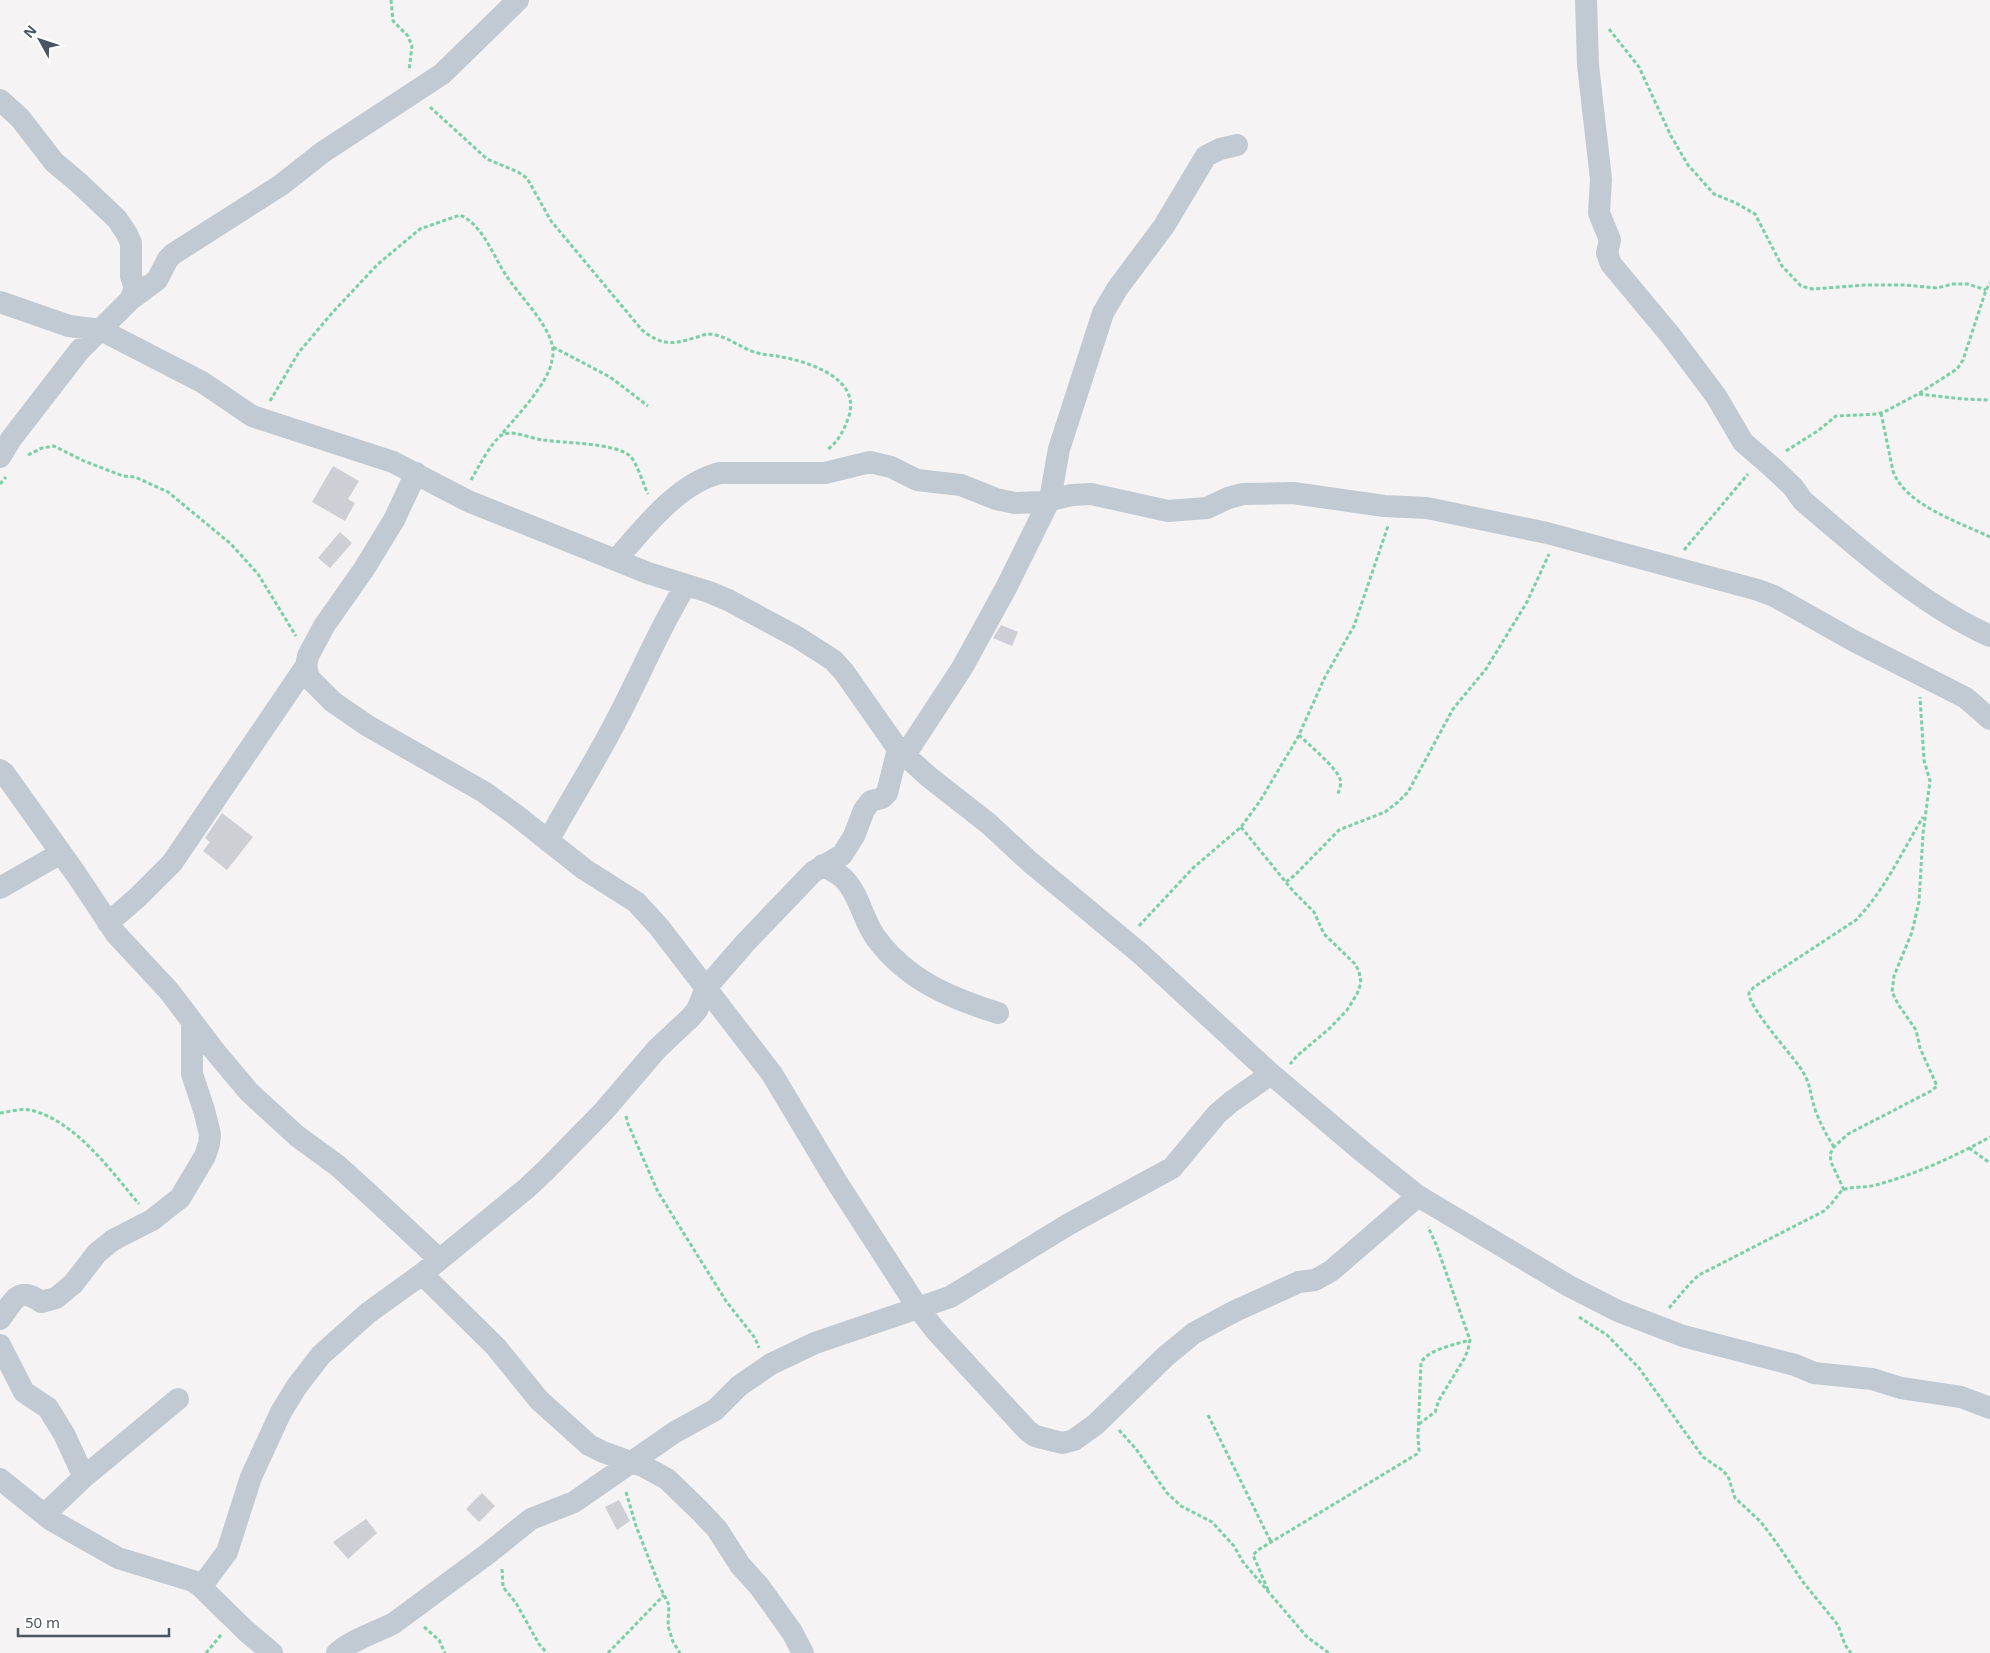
<svg xmlns="http://www.w3.org/2000/svg" width="1990" height="1653" viewBox="0 0 1990 1653" font-family="'Noto Sans',sans-serif">
<rect width="100%" height="100%" fill="#f5f3f3"/>
<path fill="#cdcfd5" d="M333 466 359 481 348 499 355 503 345 521 312 502Z
M340 532 352 543 330 568 318 558Z
M1001 625 1018 632 1012 646 993 638Z
M222 813 253 837 227 870 203 851 210 842 205 838Z
M482 1493 495 1506 479 1522 466 1509Z
M619 1500 630 1521 617 1530 605 1507Z
M366 1519 377 1533 348 1559 333 1542Z"/>
<g fill="none" stroke-linecap="round" stroke-linejoin="round">
<path stroke="#7ad0a6" stroke-width="3" stroke-dasharray="4 2.5" stroke-linecap="butt" d="M391 0 393 21 408 36 412 46 409 71
M1609 29 1639 67 1671 136 1688 165 1714 194 1736 203 1755 214 1782 266 1801 286 1813 289 1865 285H1905L1937 288 1953 284H1968L1986 290
M430 107 487 159 518 172 527 178 551 221 642 330C661 345 671 345 694 338 699 337 704 334 709 334 727 335 741 349 758 353 764 355 771 355 777 356 806 361 861 377 849 416 844 430 839 441 827 450
M553 347 610 377 648 406
M1919 394 1963 399 1990 400
M270 401 299 352 333 312 378 264 420 229 460 215C485 226 494 260 510 281 523 299 541 317 550 338 553 345 554 353 552 360 549 383 515 418 500 436
M1881 413 1893 471C1905 505 1959 522 1990 537
M1786 451 1819 430 1836 416 1878 414 1886 411 1918 394 1957 369 1963 360 1986 290 1990 283
M28 455 42 448 54 446 84 461 123 476 135 477 168 492 231 544 258 574 296 636
M471 480C478 468 491 442 502 435 513 429 531 439 543 440 563 443 616 443 630 456 636 461 644 486 648 494
M0 484 6 477
M1684 550 1748 474
M1299 735C1308 744 1337 768 1340 779 1342 784 1339 790 1338 794
M1241 827 1293 891 1314 912 1324 934 1355 964 1359 971 1361 983 1357 994 1347 1010 1330 1028 1298 1055 1290 1064
M1286 882 1295 875 1339 830 1385 812 1398 802 1408 792 1453 709 1486 669 1527 602 1549 554
M1139 926 1193 868 1241 827 1260 801 1298 737 1325 677 1354 626 1388 526
M0 1113C9 1112 22 1108 30 1110 75 1120 111 1171 139 1204
M626 1116 628 1124 658 1192 726 1301 755 1338 759 1348
M1834 1147C1827 1136 1821 1125 1816 1112 1809 1093 1812 1084 1799 1066 1789 1052 1748 1006 1749 993L1754 987 1856 920C1884 891 1902 852 1923 817
M1969 1148 1990 1163
M1844 1190 1831 1162 1830 1154 1834 1147 1848 1134 1931 1091 1937 1086 1920 1048 1916 1030 1898 1004 1892 992 1894 976 1912 932 1919 902 1923 834 1930 781 1924 760 1920 697
M1669 1308C1679 1297 1688 1284 1699 1275L1824 1211 1832 1203 1842 1190C1853 1186 1865 1188 1876 1185 1916 1174 1954 1157 1990 1137
M1579 1317 1607 1335 1639 1368 1703 1457 1722 1470 1728 1476 1735 1498 1761 1522 1778 1545 1803 1582 1838 1625 1845 1645 1851 1653
M1208 1415 1271 1542
M1419 1424 1435 1412 1439 1400 1464 1359 1468 1350 1470 1340 1436 1244 1428 1227
M1119 1430 1136 1449 1167 1493 1181 1506 1212 1522 1234 1546 1243 1562 1307 1637 1329 1653
M626 1492 636 1526 660 1587 669 1605 668 1626 673 1642 680 1653
M502 1569 503 1587 516 1603 539 1644 547 1653
M1268 1590 1253 1555 1258 1550 1417 1454 1419 1451 1418 1437 1421 1363C1426 1350 1457 1344 1470 1340
M424 1627 439 1640 445 1653
M206 1653 221 1635
M608 1653 664 1595"/>
<path stroke="#c1cad2" stroke-width="22" d="M1586 0 1588 65 1601 179 1599 213 1610 240 1607 253 1611 264 1671 336 1716 396 1743 442 1773 468 1793 487 1803 501C1861 550 1920 604 1990 636
M0 100 20 118 54 162 79 183 117 219 127 234 131 243V276L135 288 130 300 79 351 11 439 0 457
M130 300 157 280 168 259 173 254 281 185 323 152 442 74 518 0
M0 302 69 326 101 330 202 382 252 416 393 462 468 501 648 573 709 592 728 600 797 637 833 660 844 672 898 749 929 777 989 824 1030 862 1142 955 1271 1074 1363 1152 1418 1196 1569 1286 1618 1311 1683 1336 1795 1365 1814 1373 1872 1379 1901 1388 1961 1397 1990 1408
M416 473 394 520 364 569 324 626 308 656 306 666 309 678 333 702 368 726 484 792 517 816 584 869 636 902 659 927 772 1074 836 1181 918 1308 936 1331 1028 1431 1035 1436 1054 1441 1063 1443 1074 1440 1096 1424 1166 1356 1194 1333 1235 1311 1299 1282 1315 1280 1331 1271 1418 1196
M616 560C642 530 678 483 720 473H825L870 462 891 467 917 480 961 485 996 499 1015 503 1042 502 1072 495 1091 494 1168 511 1207 508 1228 498 1243 494 1293 493 1384 506 1427 508 1547 533 1758 590 1774 596 1854 641 1966 698 1990 719
M905 755 962 668 1006 588 1050 499 1059 449 1103 313 1117 289 1164 226 1206 156 1220 149 1237 145
M0 770 4 773 76 874 116 934 169 991 213 1049 249 1092 297 1136 338 1166 369 1194 439 1259
M548 841C570 801 595 762 616 721 640 676 659 628 686 585
M823 865C830 870 840 874 845 880 860 896 863 921 876 938 907 980 950 998 998 1013
M0 888 61 853
M108 923 138 897 172 863 306 666
M422 1274 496 1347 539 1400 589 1445 603 1452 645 1467 667 1479 700 1511 717 1529 740 1565 759 1586 792 1632 803 1653
M0 1319C14 1301 18 1285 41 1302L56 1298 73 1284 97 1253 113 1240 152 1220 180 1198 205 1156 209 1144 210 1134 204 1110 192 1074V1021
M0 1345 24 1392 48 1408 64 1434 84 1477
M0 1479 51 1520 118 1558 193 1581 201 1587 246 1631 272 1653
M45 1514 84 1477 178 1399
M201 1587 227 1552 251 1477 281 1412 297 1386 321 1355 368 1313 422 1274 527 1188 547 1169 603 1112 657 1049 690 1018 697 1010 706 988 745 943 813 872 842 855 854 836 864 810 871 801 882 798 887 793 898 749
M337 1653C353 1639 375 1633 394 1623L486 1555 531 1519 574 1502 675 1432 715 1410 739 1386 771 1364 815 1343 950 1297 1069 1224 1172 1168 1217 1114 1231 1102 1271 1074"/>
</g>
<g transform="translate(40 40) rotate(310)" stroke="#ffffff" stroke-width="4" paint-order="stroke">
<path d="M0-4L9 19L0 12L-9 19Z" fill="#4a5661"/>
<text y="-8" font-size="14" font-weight="bold" text-anchor="middle" fill="#4a5661">N</text>
</g>
<path d="M18 1628v8h151v-8" fill="none" stroke="#4a5661" stroke-width="2.5"/>
<text x="25" y="1628" font-size="15" fill="#4a5661" stroke="#ffffff" stroke-width="4" paint-order="stroke">50 m</text>
</svg>
